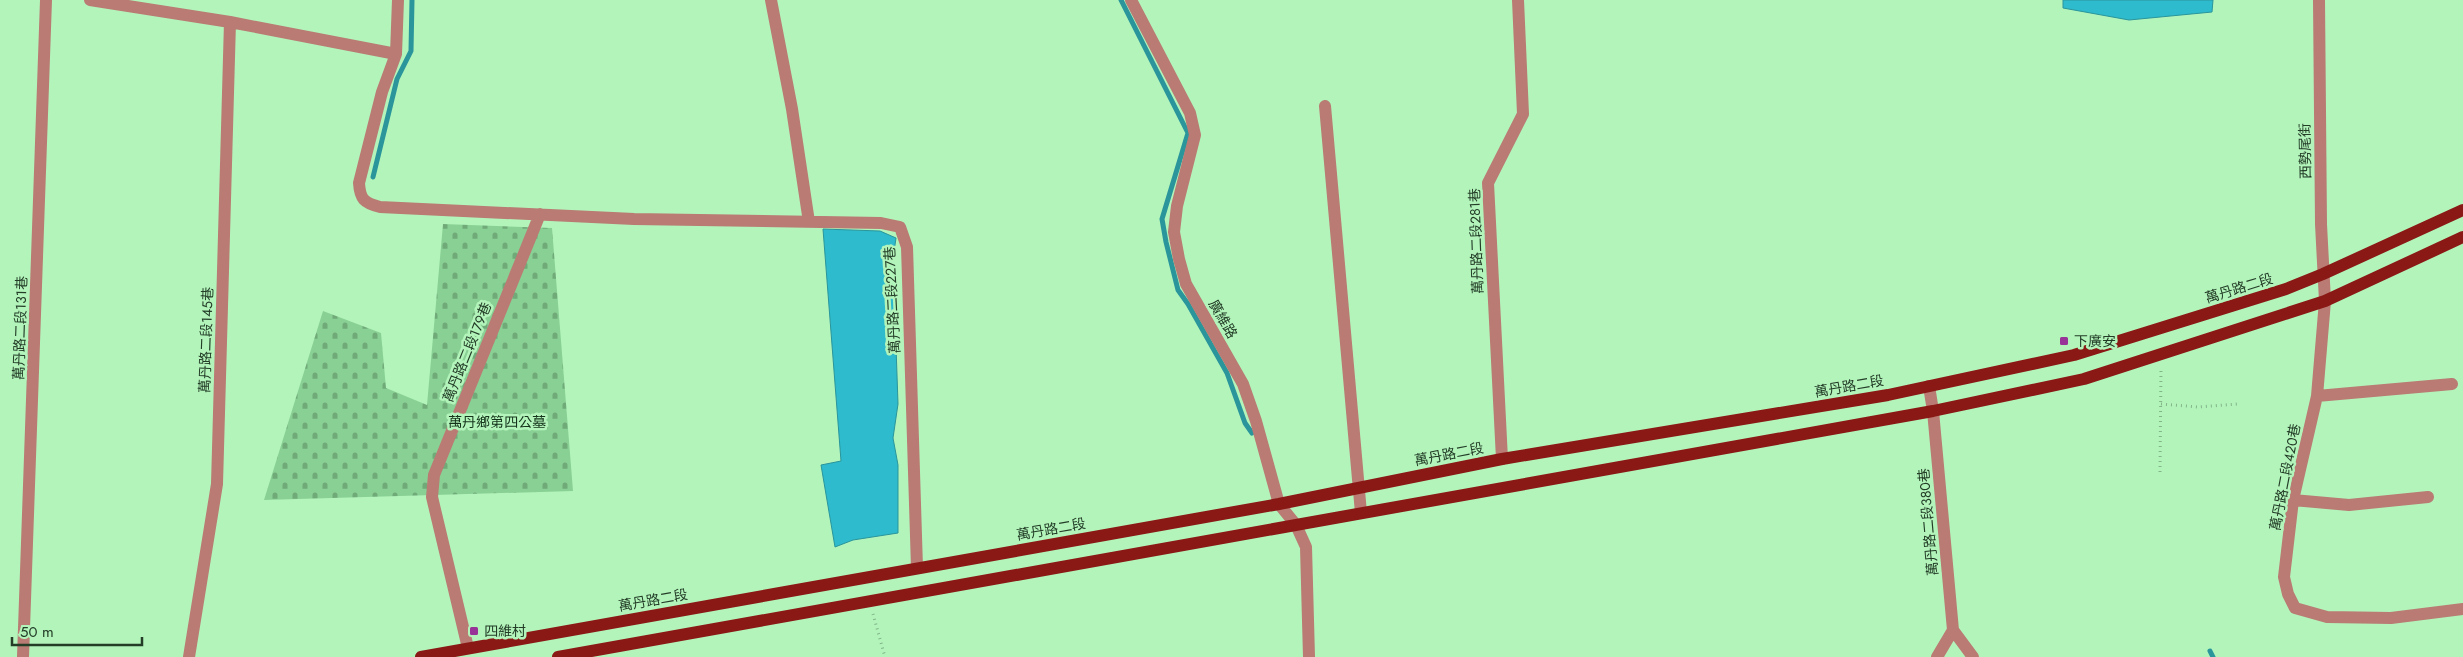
<svg xmlns="http://www.w3.org/2000/svg" width="2463" height="657" viewBox="0 0 2463 657" font-family="Jost,'Noto Sans TC',sans-serif">
<defs>
<pattern id="cemetery-stones" width="16" height="16" patternUnits="userSpaceOnUse" patternTransform="scale(1.25)"><rect width="16" height="16" fill="#89d094"/><path d="M2 7V4a2 2 0 0 1 4 0v3zM10 15v-3a2 2 0 0 1 4 0v3z" fill="#70aa79"/></pattern>
</defs>
<rect width="100%" height="100%" fill="#b3f4bb"/>
<path fill="url(#cemetery-stones)" d="M443 224 552 228 573 491 264 500 323 311 381 333 386 388 427 405Z"/>
<path fill="#2dbbcd" stroke="#2a959b" d="M2063 0H2213L2212 12 2129 20 2063 8Z
M823 229 880 231 896 238 893 259 898 404 893 438 898 465V533L853 540 835 547 821 465 841 461Z"/>
<g fill="none" stroke-linecap="round" stroke-linejoin="round">
<path stroke="#2a959b" stroke-width="5" d="M1121 0 1188 133 1162 219 1166 242 1178 290 1188 304 1227 373 1245 423 1252 433
M373 177 397 79 411 51 412 0
M2210 651 2213 657"/>
<path stroke="#82b689" stroke-width="3" stroke-dasharray="1 4" stroke-linecap="butt" d="M2161 404 2198 407 2238 404
M2160 472 2161 367
M873 614 885 657"/>
<path stroke="#b97b73" stroke-width="12" d="M90 0 230 22 396 54
M398 0 396 54 382 92 359 183C360 199 364 203 380 207L634 219 881 223 900 227 907 247 917 568
M771 0 792 109 809 222
M1131 0 1190 113 1195 135 1177 206 1174 232 1179 259 1186 284 1243 384 1256 421 1279 504 1296 525 1306 547 1309 657
M2319 0 2321 224 2325 301 2317 396 2293 500 2284 577 2288 594 2295 608 2327 617 2391 618 2463 609
M1325 106 1361 513
M1929 386 1933 411 1953 630 1973 657
M2317 396 2452 384
M1502 459 1488 183 1523 114 1518 0
M2293 500 2349 505 2428 497
M468 648 432 497 434 475 540 214
M23 657 46 0
M189 657 217 484 230 22
M1937 657 1953 630"/>
<path stroke="#8a1815" stroke-width="12" d="M421 657 1279 504 1502 459 1888 395 2074 355 2286 289 2323 274 2463 210
M558 657 1933 411 2084 379 2325 301 2463 237"/>
</g>
<g fill="#983397" stroke="#b3f4bb" stroke-width="2">
<rect x="2059" y="336" width="10" height="10" rx="2.5"/>
<rect x="469" y="626" width="10" height="10" rx="2.5"/>
</g>
<g text-anchor="middle" stroke-width="5" stroke-linejoin="round" paint-order="stroke">
<g font-size="14" fill="#233d27" stroke="#b3f4bb">
<text transform="translate(2305 151) rotate(-91)" y="5">西勢尾街</text>
<text transform="translate(1476 241) rotate(-92)" y="5">萬丹路二段281巷</text>
<text transform="translate(2239 288) rotate(-17)" y="5">萬丹路二段</text>
<text transform="translate(892 300) rotate(-93)" y="5">萬丹路二段227巷</text>
<text transform="translate(1223 319) rotate(60)" y="5">廣維路</text>
<text transform="translate(20 328) rotate(-88)" y="5">萬丹路二段131巷</text>
<text transform="translate(206 340) rotate(-88)" y="5">萬丹路二段145巷</text>
<text transform="translate(467 352) rotate(-68)" y="5">萬丹路二段179巷</text>
<text transform="translate(1849 386) rotate(-10)" y="5">萬丹路二段</text>
<text transform="translate(1449 454) rotate(-11)" y="5">萬丹路二段</text>
<text transform="translate(2285 477) rotate(-79)" y="5">萬丹路二段420巷</text>
<text transform="translate(1928 522) rotate(-95)" y="5">萬丹路二段380巷</text>
<text transform="translate(1051 529) rotate(-10)" y="5">萬丹路二段</text>
<text transform="translate(653 600) rotate(-10)" y="5">萬丹路二段</text>
</g>
<g font-size="14" fill="#233d27" stroke="#b3f4bb" text-anchor="start">
<text x="2074" y="346">下廣安</text>
<text x="484" y="636">四維村</text>
</g>
<g font-size="14" fill="#14331a" stroke="#b3f4bb">
<text x="497" y="427">萬丹鄉第四公墓</text>
</g>
</g>
<path d="M12 637v8h130v-8" fill="none" stroke="#233d27" stroke-width="2.5"/>
<text x="20" y="637" font-size="15" fill="#233d27" stroke="#b3f4bb" stroke-width="4" paint-order="stroke">50 m</text>
</svg>
